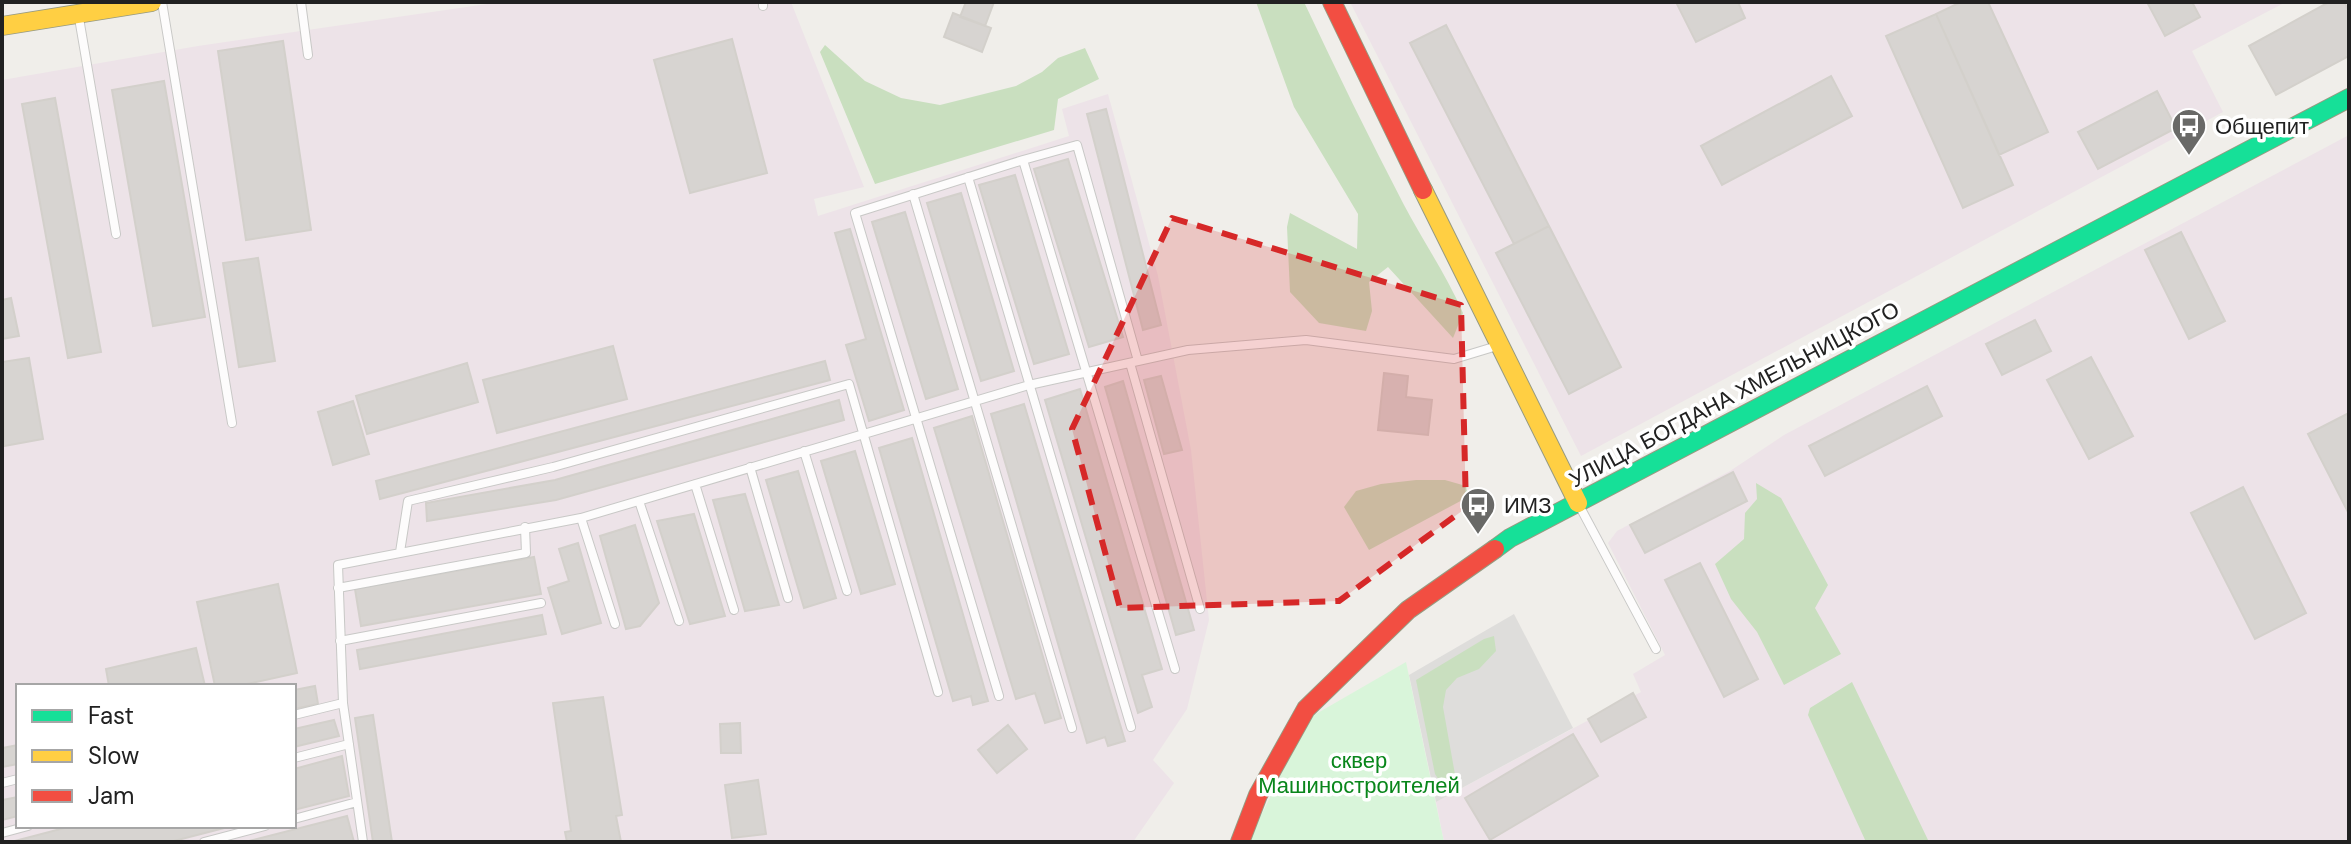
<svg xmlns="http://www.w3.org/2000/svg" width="2351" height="844" viewBox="0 0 2351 844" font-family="'DM Sans',sans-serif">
<rect width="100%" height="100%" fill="#f0eeea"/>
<path fill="#ede3e8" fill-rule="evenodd" d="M501 2H791L864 187 814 199 818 216 1069 136 1062 109 1108 94 1158 276 1191 450 1209 620 1187 709 1153 760 1174 783 1133 842H2V80L198 46ZM18 686H294V826H18Z
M1350 2H2286L2192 51 2223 112 1581 456Z
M2349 135V842H1444L1436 802 1641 692 1633 674 1665 655 1608 543 1617 531 1730 471 1784 435Z"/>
<path fill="#dedddb" d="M1514 614 1573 728 1436 802 1409 675Z"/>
<path fill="#c9dfbf" d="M1256 2H1304C1336 70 1369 138 1404 205 1423 241 1447 276 1463 313L1453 338 1388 267 1369 282 1372 311 1366 331 1319 323 1290 292 1287 227 1290 213 1357 249 1358 214 1294 107Z
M825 45 865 81 901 98 940 105 1016 86 1042 72 1058 58 1085 48 1099 79 1058 99 1054 130 875 184 820 52Z
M1416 480H1445L1466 486 1468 497 1369 550 1344 507 1356 491 1381 484Z
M1756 483 1781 498 1828 585 1815 608 1841 654 1784 685 1757 632 1731 599 1715 564 1744 539 1745 513 1757 499Z
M1494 636 1496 651 1479 669 1457 678 1446 690 1443 707 1456 780 1443 786 1435 774 1416 680 1484 639Z
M1852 682 1929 842H1866L1808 715 1810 708Z"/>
<path fill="#d9f5da" d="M1406 662 1444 842H1248L1309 718Z"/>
<path fill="#d7d4d1" stroke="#d3d0cb" stroke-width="2" d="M966 2H994L985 26 960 17Z
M1676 2H1738L1745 18 1696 42Z
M1961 2H1988L2048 132 1999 155 1936 14Z
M2147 2H2192L2200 17 2165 36Z
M2329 2H2344L2349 11V56L2276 95 2249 46Z
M953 13 991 28 982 52 944 37Z
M1936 14 2013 185 1963 208 1886 36Z
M1446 25 1549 226 1514 244 1410 43Z
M732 39 767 173 690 193 654 60Z
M283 41 311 230 246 240 218 51Z
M1831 76 1852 116 1722 185 1701 146Z
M164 81 205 317 153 326 112 90Z
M2157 91 2176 128 2098 169 2078 132Z
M55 98 101 352 68 358 22 104Z
M1106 109 1161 325 1143 330 1087 114Z
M1068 159 1123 337 1089 347 1034 169Z
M1015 175 1069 354 1034 364 979 185Z
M961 193 1014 371 981 381 927 203Z
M905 212 958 389 926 399 872 222Z
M1549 226 1621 367 1569 394 1496 253Z
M850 229 904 410 869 421 846 345 866 339 835 233Z
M2181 232 2225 321 2189 339 2145 250Z
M258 258 275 361 239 367 223 263Z
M11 298 19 336 2 339V300Z
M2035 320 2051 351 2002 375 1986 344Z
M613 346 627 399 497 433 483 380Z
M2091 357 2133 436 2089 459 2047 380Z
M29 358 43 439 4 446 2 362Z
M825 361 830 380 380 499 376 481Z
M467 363 478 402 367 434 356 396Z
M1384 373 1408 376 1406 397 1432 400 1428 435 1378 430Z
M1161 376 1182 450 1164 454 1144 380Z
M1123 381 1194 630 1176 635 1105 387Z
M1927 386 1942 416 1825 476 1809 446Z
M1080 389 1162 669 1142 675 1152 707 1138 713 1045 400Z
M839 400 844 420 556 500 427 521 426 503 555 480Z
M353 401 369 454 333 465 318 412Z
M1024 404 1125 741 1108 746 1105 737 1087 743 991 414Z
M2349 413V514L2308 434Z
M972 416 1061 718 1045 723 1035 693 1016 699 934 428Z
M912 438 988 701 973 705 971 696 953 701 879 448Z
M855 451 895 584 861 594 821 461Z
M798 471 836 598 804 608 766 480Z
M1733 472 1747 501 1645 553 1630 525Z
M2243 487 2306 613 2255 639 2191 513Z
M745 494 779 605 745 611 713 500Z
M694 514 725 616 690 624 657 521Z
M635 525 659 603 640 626 626 629 600 536Z
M578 543 601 623 562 634 548 588 569 581 559 549Z
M534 557 541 594 361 626 355 589Z
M1700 563 1758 679 1724 697 1665 580Z
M278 584 297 673 238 686H215L197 602Z
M542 615 546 634 360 669 357 650Z
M196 648 205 686H109L106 669Z
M315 686 318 704 294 709V690Z
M1633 693 1646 717 1601 742 1588 719Z
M603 697 622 815 616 816 621 842H567L565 832 571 831 553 703Z
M373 715 392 842H373L355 718Z
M334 720 339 736 294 747V729Z
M740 723 741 753H721L720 724Z
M1008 725 1027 749 997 773 978 750Z
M1573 734 1598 776 1490 840 1465 798Z
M18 745V764L2 767V748Z
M342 756 349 796 294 810V769Z
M758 780 766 834 732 838 725 785Z
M18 797V816L2 820V800Z
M347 816 354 842H245Z
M72 826H232L170 842H11Z"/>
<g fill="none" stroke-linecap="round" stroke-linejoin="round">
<defs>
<path id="lane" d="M162 2 232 423
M301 2 308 55
M763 2V6
M79 18 116 234
M968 177 1131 727
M913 194 1072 728
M1138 361 1077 145 1023 160 1175 669
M1130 363 1200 609
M804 451 847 591
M750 467 788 598
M695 484 734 610
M639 501 679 621
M1580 507 1656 649
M581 518 615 624
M400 552 408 501 553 467 849 384 938 692
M338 588 526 553 525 527
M340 641 541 603
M999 696 855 213 1023 160
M294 715 343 703
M294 758 349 744
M2 783 18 779
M294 819 357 802
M2 833 28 826
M204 842 265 826
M363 842 343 703 338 565 581 518 1029 385 1188 350 1306 340 1454 359 1497 346"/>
<path id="fast" d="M1495 549 1510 538 2349 98"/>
<path id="slow" d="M2 26 152 2
M1423 190 1578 503"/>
<path id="jam" d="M1332 2 1423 190
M1240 842 1258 795 1306 709 1408 610 1495 549"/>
</defs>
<use href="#lane" stroke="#c8c8c6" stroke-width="10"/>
<use href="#fast" stroke="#979a81" stroke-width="20"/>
<use href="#slow" stroke="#979a81" stroke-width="20"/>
<use href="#jam" stroke="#979a81" stroke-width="20"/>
<use href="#lane" stroke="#fdfcfc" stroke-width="8"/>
<use href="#fast" stroke="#16e098" stroke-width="18"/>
<use href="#slow" stroke="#ffcf43" stroke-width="18"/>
<use href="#jam" stroke="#f24e42" stroke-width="18"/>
</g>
<path fill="#d62828" fill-opacity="0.2" stroke="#d62828" stroke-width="6" stroke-dasharray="16 10" stroke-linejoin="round" d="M1172 218 1461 305 1466 508 1339 601 1120 608 1072 429Z"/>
<defs>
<symbol id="bus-pin" viewBox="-11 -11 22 30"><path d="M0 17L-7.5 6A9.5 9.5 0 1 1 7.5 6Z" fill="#696967" stroke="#fff"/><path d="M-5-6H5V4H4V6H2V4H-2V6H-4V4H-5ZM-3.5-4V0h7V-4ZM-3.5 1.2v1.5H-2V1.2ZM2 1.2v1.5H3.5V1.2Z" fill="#fff"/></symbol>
</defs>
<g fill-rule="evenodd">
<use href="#bus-pin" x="2169" y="106" width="40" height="54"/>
<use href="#bus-pin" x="1458" y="485" width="40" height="54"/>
</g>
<g text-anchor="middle" stroke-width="7" stroke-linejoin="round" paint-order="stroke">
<g font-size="22" fill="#212121" stroke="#fff" text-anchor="start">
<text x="2215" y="134">Общепит</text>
<text x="1504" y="513">ИМЗ</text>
</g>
<g font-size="22" fill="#212121" stroke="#fff">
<text transform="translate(1734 394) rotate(-28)" y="8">УЛИЦА БОГДАНА ХМЕЛЬНИЦКОГО</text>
</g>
<g font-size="22" fill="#09861b" stroke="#fff">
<text x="1359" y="768">сквер<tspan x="1359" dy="25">Машиностроителей</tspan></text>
</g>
</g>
<rect width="2351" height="844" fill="none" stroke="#212121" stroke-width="8"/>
<rect x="16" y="684" width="280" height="144" fill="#ffffff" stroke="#a6a6a6" stroke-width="2"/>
<rect x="32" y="710" width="40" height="12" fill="#16e098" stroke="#a6a6a6" stroke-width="2"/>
<text x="88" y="724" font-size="24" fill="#212121">Fast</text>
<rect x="32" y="750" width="40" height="12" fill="#ffcf43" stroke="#a6a6a6" stroke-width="2"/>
<text x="88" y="764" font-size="24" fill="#212121">Slow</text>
<rect x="32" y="790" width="40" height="12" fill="#f24e42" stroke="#a6a6a6" stroke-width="2"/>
<text x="88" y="804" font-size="24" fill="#212121">Jam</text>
</svg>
